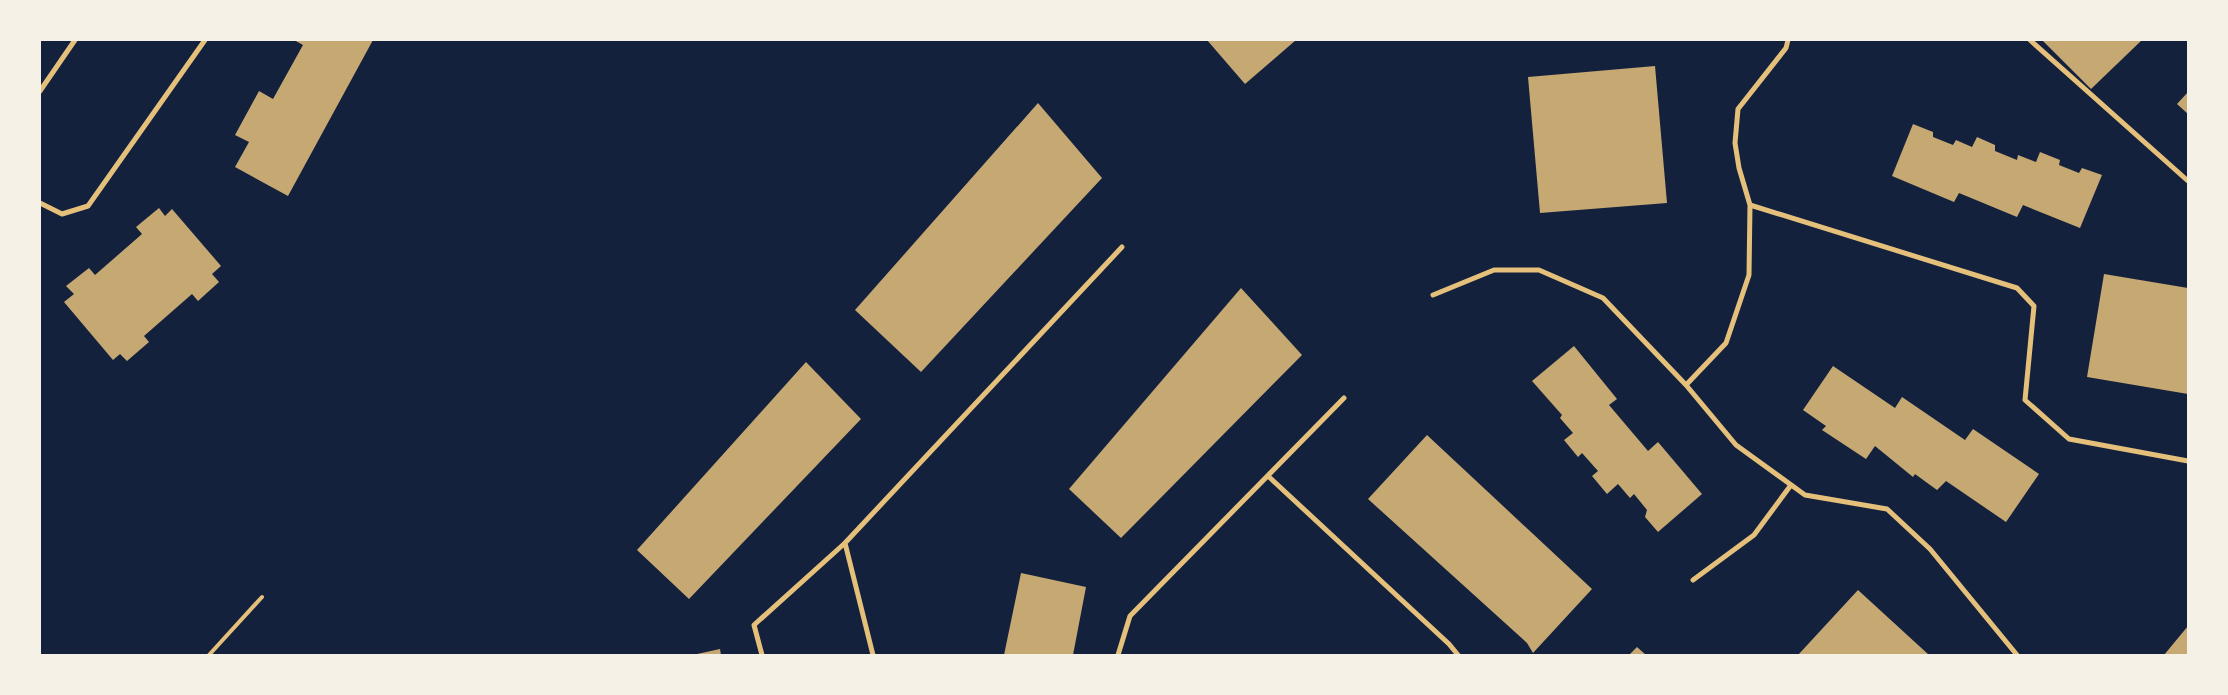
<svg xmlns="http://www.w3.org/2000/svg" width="2228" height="695" viewBox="0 0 2228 695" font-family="Commissioner,sans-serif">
<rect width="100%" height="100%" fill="#14213d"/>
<path fill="#c6a872" d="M294 40H373L288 196 235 167 249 142 235 135 259 91 273 99 303 45Z
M1207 40H1296L1245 84Z
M2042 40H2142L2091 89Z
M1655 66 1667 203 1540 213 1528 77Z
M2188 92V114L2177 104Z
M1038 103 1102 178 921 372 855 310Z
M1913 124 1933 132V137L1953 145 1956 140 1972 147 1977 137 1995 145V151L2017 160 2018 155 2036 162 2040 152 2060 160 2059 165 2079 173 2082 168 2102 175 2080 228 2023 205 2017 217 1959 193 1954 202 1892 176Z
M159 208 165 216 172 209 221 266 212 274 219 282 198 301 192 294 144 336 149 342 127 361 120 354 113 360 64 302 74 294 66 286 89 268 95 275 142 234 136 227Z
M2104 274 2188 288V394L2087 377Z
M1241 288 1302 355 1121 538 1069 489Z
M1574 346 1617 399 1609 405 1648 451 1658 442 1702 494 1658 532 1645 517 1647 510 1634 494 1630 498 1618 484 1607 494 1592 476 1598 471 1582 453 1578 457 1564 440 1573 433 1560 418 1562 415 1532 381Z
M806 362 861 419 689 599 637 550Z
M1833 366 1895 408 1902 397 1965 440 1973 429 2039 474 2006 522 1946 481 1937 490 1915 474 1913 477 1875 446 1866 459 1822 430 1826 426 1803 410Z
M1427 435 1592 589 1533 653 1527 643 1368 499Z
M1021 573 1086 587 1073 655H1004Z
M1858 590 1929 655H1798Z
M2188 626V655H2164Z
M1637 647 1646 655H1629Z
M720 649 721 655H697V654Z"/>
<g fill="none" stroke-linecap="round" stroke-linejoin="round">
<path stroke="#e5c07b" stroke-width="4" d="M209 655 262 597"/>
<path stroke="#e5c07b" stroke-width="5" d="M2030 40 2188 181
M40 91 75 40
M40 203 62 214 88 206 205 40
M1750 205 2017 288 2034 306 2025 400 2069 439 2188 461
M1433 295 1494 270H1539L1603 298 1686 385 1736 445 1805 495 1887 509 1930 549 2017 655
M1686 385 1726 343 1749 275 1750 205 1739 168 1735 143 1738 109 1786 48 1788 40
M1268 476 1449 644 1458 655
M845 543 873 655
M1693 580 1754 535 1791 485
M762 655 754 625 845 543 1122 247
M1118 655 1130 616 1344 398"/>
</g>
<rect width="2228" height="695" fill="none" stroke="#f6f1e7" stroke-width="82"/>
</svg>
